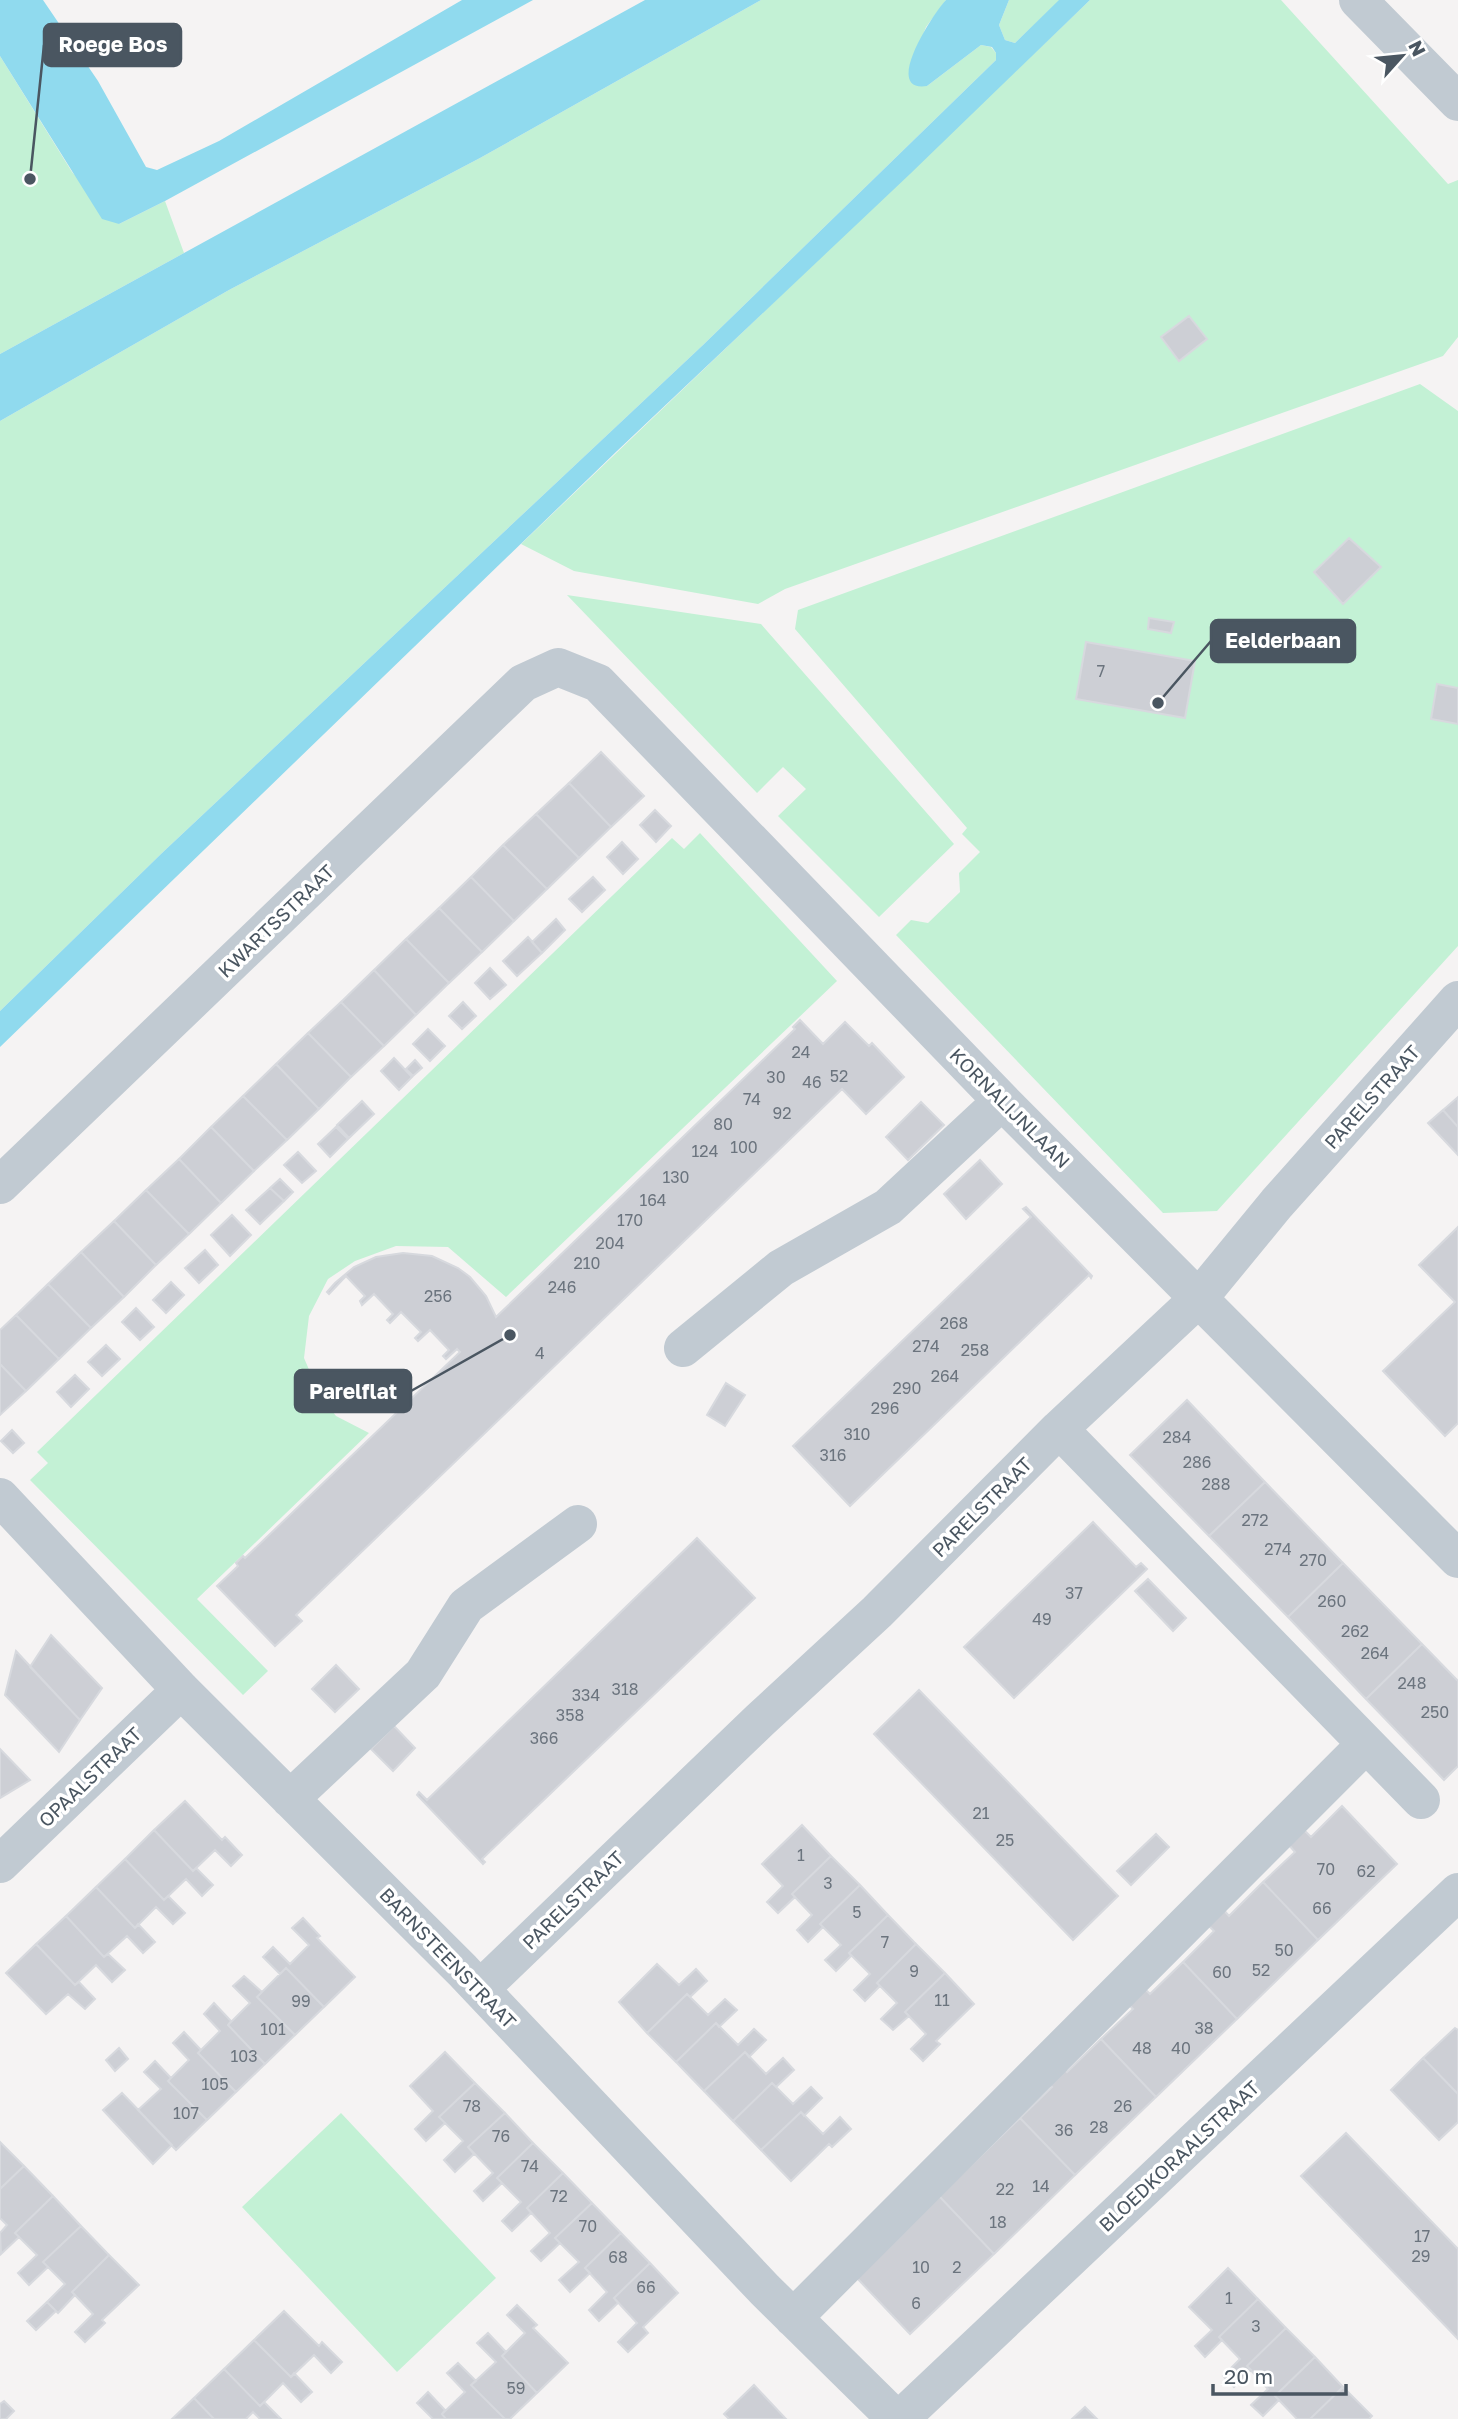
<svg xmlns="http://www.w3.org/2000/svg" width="1458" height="2419" viewBox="0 0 1458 2419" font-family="'Golos Text',sans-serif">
<rect width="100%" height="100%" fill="#f5f3f3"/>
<path fill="#c3f1d5" d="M761 0H946L926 27 909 71 927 86 981 45 991 47 996 53V60L703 345 162 853 0 1011V421L229 290 480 158Z
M1009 0H1060L1015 43 1005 40 999 25Z
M1090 0H1281L1448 184 1458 180V337L1443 356 785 589 758 604 574 571 521 544Z
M0 56 72 172 119 224 165 201 184 253 0 354Z
M1420 384 1458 411V946L1217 1211 1163 1213 896 935 911 920 928 923 960 892 959 873 980 852 962 834 967 828 795 629 798 610Z
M567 595 761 624 954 844 879 917 778 816 806 789 783 767 757 793Z
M700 833 837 981 506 1297 448 1247 396 1246 355 1261 328 1279 309 1316 304 1358 320 1395 336 1416 369 1433 197 1599 268 1671 243 1695 30 1480 48 1463 37 1452 672 838 684 849Z
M341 2113 496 2278 397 2372 242 2207Z"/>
<path fill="#90daee" d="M0 0H43L98 81 146 167 157 170 219 141 462 0H533L165 201 119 224 102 219 0 56Z
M645 0H761L480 158 229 290 0 421V354Z
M946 0H1009L999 25 1005 40 1015 43 1059 0H1090L910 174 617 451 0 1047V1011L162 853 703 345 996 60V53L992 47 981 45 927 86C881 93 934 12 946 0Z"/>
<path fill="#cdcfd5" stroke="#d7d9de" stroke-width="2" d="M1189 316 1207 339 1179 361 1161 337Z
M1349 538 1381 567 1343 604 1314 572Z
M1149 618 1174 622 1171 633 1148 629Z
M1086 642 1195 661 1185 718 1076 699Z
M1437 684 1458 688V724L1431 719Z
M601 752 644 796 611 827 569 783Z
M569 783 611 827 579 858 536 814Z
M655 810 671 826 656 842 640 825Z
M536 814 579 858 547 889 503 845Z
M622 842 638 859 623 874 607 857Z
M503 845 547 889 514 921 471 877Z
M471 877 514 921 482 952 439 908Z
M593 877 605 890 582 912 569 899Z
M439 908 482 952 449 983 406 939Z
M556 919 565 930 542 953 532 942Z
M528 937 542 953 517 976 503 961Z
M406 939 449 983 416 1015 374 970Z
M490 968 506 985 490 999 475 983Z
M374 970 416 1015 384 1046 341 1002Z
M341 1002 384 1046 351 1077 308 1033Z
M463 1002 476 1016 462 1029 449 1016Z
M800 1020 823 1044 845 1022 869 1046 872 1043 904 1077 866 1114 842 1089 296 1615 302 1621 275 1646 217 1586 238 1566 236 1563 243 1556 245 1558 460 1352 457 1349 446 1359 443 1356 449 1350 430 1330 418 1341 415 1338 421 1332 401 1312 390 1323 387 1320 393 1314 374 1294 362 1305 360 1301 365 1296 346 1276 329 1294 327 1292 335 1283 354 1267 376 1257 403 1253 432 1256 458 1268 470 1277 486 1296 496 1317 795 1029 793 1027Z
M428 1029 445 1046 430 1061 413 1044Z
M308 1033 351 1077 319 1109 276 1064Z
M394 1058 412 1077 399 1090 381 1071Z
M415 1060 422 1068 413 1076 406 1069Z
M276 1064 319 1109 287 1140 243 1096Z
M243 1096 287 1140 254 1171 211 1127Z
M1458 1097V1127L1443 1110Z
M362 1101 374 1114 349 1138 337 1125Z
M921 1102 944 1125 908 1160 886 1137Z
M1443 1110 1458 1127V1155L1428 1123Z
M211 1127 254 1171 221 1203 179 1159Z
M336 1127 348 1139 330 1157 318 1144Z
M298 1152 316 1171 302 1183 284 1165Z
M179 1159 221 1203 189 1234 146 1190Z
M980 1160 1002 1184 966 1219 944 1194Z
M280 1179 293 1192 284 1201 270 1188Z
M270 1188 284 1201 260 1224 246 1210Z
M146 1190 189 1234 156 1265 114 1221Z
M1026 1207 1092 1276 1091 1278 1089 1275 850 1506 793 1446 1031 1217 1023 1209Z
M232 1215 251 1235 230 1256 211 1235Z
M114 1221 156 1265 124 1297 81 1252Z
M1458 1227V1423L1445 1436 1383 1371 1455 1302 1419 1265Z
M205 1250 218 1265 199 1283 185 1268Z
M81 1252 124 1297 91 1328 48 1284Z
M171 1282 184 1295 166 1313 153 1300Z
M48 1284 91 1328 59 1359 16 1315Z
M136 1308 154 1327 140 1340 122 1322Z
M16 1315 59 1359 26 1391 0 1364V1330Z
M106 1345 120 1359 102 1376 88 1362Z
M0 1364 26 1391 0 1415Z
M75 1375 89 1389 71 1407 57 1392Z
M726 1383 745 1395 725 1426 707 1415Z
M1187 1400 1265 1482 1209 1536 1130 1455Z
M12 1430 24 1443 13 1453 1 1441Z
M1265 1482 1343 1563 1288 1617 1209 1536Z
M1093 1522 1136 1567 1141 1563 1147 1569 1014 1698 964 1647Z
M697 1538 755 1598 482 1859 485 1862 483 1864 417 1795 419 1792 427 1800Z
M1343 1563 1422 1644 1366 1699 1288 1617Z
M1148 1579 1186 1618 1173 1631 1135 1591Z
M51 1635 102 1688 80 1720 30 1667Z
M1422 1644 1458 1681V1766L1444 1780 1366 1699Z
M16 1651 80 1720 59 1752 5 1695Z
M336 1665 359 1689 335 1712 312 1689Z
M919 1690 1118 1896 1073 1940 874 1734Z
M394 1726 415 1748 393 1771 371 1749Z
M0 1749 30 1780 0 1798Z
M185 1801 222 1840 225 1837 242 1855 231 1866 215 1850 193 1871 154 1830Z
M1342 1806 1397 1864 1318 1940 1263 1882 1295 1852 1288 1844 1303 1829 1311 1837Z
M802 1825 831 1856 792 1894 795 1897 778 1913 767 1902 783 1886 762 1864Z
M154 1830 193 1871 196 1868 213 1885 202 1896 186 1879 164 1900 125 1859Z
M1156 1834 1169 1847 1131 1885 1117 1871Z
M831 1856 860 1885 820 1924 823 1927 808 1942 797 1930 812 1915 792 1894Z
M125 1859 164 1900 168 1896 185 1913 173 1924 156 1907 135 1928 96 1887Z
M1263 1882 1318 1940 1237 2019 1183 1962 1214 1931 1206 1923 1222 1908 1229 1916Z
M860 1885 888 1915 849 1953 851 1956 836 1971 825 1960 841 1945 820 1924Z
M96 1887 135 1928 138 1924 155 1942 143 1953 127 1936 104 1957 66 1916Z
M888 1915 916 1944 877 1983 880 1986 865 2001 854 1990 870 1974 849 1953Z
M66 1916 104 1957 108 1954 125 1970 112 1982 96 1965 75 1985 36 1944Z
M303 1918 320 1936 317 1938 355 1977 324 2007 286 1968 280 1974 263 1957 273 1947 290 1964 309 1945 292 1928Z
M36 1944 75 1985 79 1982 95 1999 85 2009 68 1994 46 2014 6 1973Z
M916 1944 945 1973 905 2012 909 2016 893 2030 881 2019 897 2003 877 1983Z
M1183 1962 1237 2019 1156 2097 1101 2039 1133 2009 1125 2001 1141 1985 1150 1994Z
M657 1964 679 1985 696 1969 707 1981 690 1997 687 1994 647 2033 619 2002Z
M286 1968 324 2007 295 2035 257 1997Z
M945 1973 974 2004 936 2041 940 2044 923 2061 911 2049 926 2034 905 2012Z
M244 1976 262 1992 257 1997 295 2035 265 2064 228 2025 250 2003 233 1986Z
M687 1994 708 2015 725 1999 737 2010 719 2027 716 2023 676 2062 647 2033Z
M214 2003 231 2021 228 2025 265 2064 236 2092 198 2053 220 2031 204 2014Z
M716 2023 738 2045 754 2029 766 2040 749 2057 745 2052 704 2091 676 2062Z
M1455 2028 1458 2030V2094L1423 2058Z
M184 2032 201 2050 198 2053 236 2092 207 2120 168 2081 189 2060 173 2043Z
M1101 2039 1156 2097 1075 2175 1020 2118 1052 2087 1044 2079 1059 2064 1067 2072Z
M119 2048 128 2059 115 2071 106 2060Z
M445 2052 475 2083 439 2117 445 2123 426 2141 415 2129 433 2111 410 2086Z
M745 2052 766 2074 783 2058 794 2070 776 2087 772 2083 733 2121 704 2091Z
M1423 2058 1458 2094V2122L1439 2140 1391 2090Z
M155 2061 171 2078 168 2081 207 2120 176 2150 138 2110 161 2089 144 2072Z
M475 2083 505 2113 468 2147 474 2154 455 2172 444 2160 463 2141 439 2117Z
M772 2083 793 2104 811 2087 822 2098 804 2116 801 2112 761 2150 733 2121Z
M122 2093 172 2145 153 2164 103 2110Z
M801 2112 823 2134 840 2117 851 2129 832 2147 829 2144 791 2181 761 2150Z
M505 2113 533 2143 497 2178 502 2183 483 2201 474 2191 493 2173 468 2147Z
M1020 2118 1075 2175 994 2254 939 2196Z
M1346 2133 1458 2249V2339L1301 2176Z
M0 2142 24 2166 0 2189Z
M533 2143 563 2173 527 2208 531 2213 512 2231 502 2221 521 2202 497 2178Z
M24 2166 53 2196 15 2233 19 2237 1 2254 0 2233 7 2225 0 2218V2189Z
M563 2173 592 2203 555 2238 560 2243 541 2261 531 2251 550 2233 527 2208Z
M53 2196 81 2226 43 2262 48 2267 29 2285 18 2273 37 2255 15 2233Z
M939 2196 994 2254 910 2334 855 2276Z
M592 2203 621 2233 585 2268 590 2273 570 2292 559 2280 579 2262 555 2238Z
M81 2226 109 2255 72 2292 75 2295 58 2313 47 2302 65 2284 43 2262Z
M621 2233 650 2263 614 2298 618 2303 599 2321 589 2310 607 2292 585 2268Z
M109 2255 139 2285 102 2320 105 2323 85 2342 75 2332 93 2314 72 2292Z
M650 2263 678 2293 643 2327 648 2333 628 2352 618 2342 637 2323 614 2298Z
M1228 2268 1258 2299 1219 2337 1222 2340 1205 2357 1195 2346 1212 2330 1189 2307Z
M1258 2299 1286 2328 1247 2366 1251 2370 1234 2387 1223 2376 1240 2359 1219 2337Z
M47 2302 56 2311 36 2330 27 2321Z
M517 2305 537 2325 533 2328 568 2363 537 2393 502 2356 525 2333 507 2315Z
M284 2311 319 2346 322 2342 342 2362 331 2373 314 2355 291 2377 254 2340Z
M1286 2328 1315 2357 1275 2396 1279 2400 1263 2416 1251 2405 1268 2389 1247 2366Z
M488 2333 506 2352 502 2356 537 2393 510 2419H505L471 2385 496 2362 477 2343Z
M254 2340 291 2377 294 2373 312 2392 301 2402 283 2383 260 2406 224 2369Z
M1315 2357 1343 2387 1310 2419H1297L1275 2396Z
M458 2363 476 2381 471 2385 505 2419H446L442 2414 465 2392 447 2373Z
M224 2369 260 2406 264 2402 281 2419H260L253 2412 246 2419H214L194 2398Z
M754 2385 786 2419H729L724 2414Z
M1343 2387 1372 2416 1369 2419H1310Z
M428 2392 445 2410 442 2414 446 2419H433L417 2403Z
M194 2398 214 2419H172Z
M4 2401 14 2411 6 2419H0V2404Z
M1085 2407 1097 2419H1072Z"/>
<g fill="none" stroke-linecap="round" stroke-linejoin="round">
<path stroke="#c1cad2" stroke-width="38" d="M1358 0 1458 102
M0 1185 523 683 558 667 598 683 1002 1101 1458 1559
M683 1348 781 1268 888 1207 1002 1101
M1059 1429 1421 1800
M0 1497 181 1690 462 1970 765 2290 896 2419
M290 1799 423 1674 466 1606 578 1524
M0 1864 181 1690
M480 1989 760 1720 877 1612 1059 1429 1199 1298 1277 1203 1458 1000
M793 2318 1366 1744
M900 2419 1458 1892"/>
</g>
<g text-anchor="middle" stroke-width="7" stroke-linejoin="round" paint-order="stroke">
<g font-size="16" fill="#6b747e">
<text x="1101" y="677">7</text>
<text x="801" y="1058">24</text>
<text x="839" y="1082">52</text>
<text x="776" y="1083">30</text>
<text x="812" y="1088">46</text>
<text x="752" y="1105">74</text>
<text x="782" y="1119">92</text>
<text x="723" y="1130">80</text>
<text x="744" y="1153">100</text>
<text x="705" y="1157">124</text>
<text x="676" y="1183">130</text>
<text x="653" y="1206">164</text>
<text x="630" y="1226">170</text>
<text x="610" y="1249">204</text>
<text x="587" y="1269">210</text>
<text x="562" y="1293">246</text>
<text x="438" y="1302">256</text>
<text x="954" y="1329">268</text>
<text x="926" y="1352">274</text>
<text x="975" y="1356">258</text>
<text x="540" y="1359">4</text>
<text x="945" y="1382">264</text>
<text x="907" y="1394">290</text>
<text x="885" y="1414">296</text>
<text x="857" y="1440">310</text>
<text x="1177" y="1443">284</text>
<text x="833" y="1461">316</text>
<text x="1197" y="1468">286</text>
<text x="1216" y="1490">288</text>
<text x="1255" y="1526">272</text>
<text x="1278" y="1555">274</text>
<text x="1313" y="1566">270</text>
<text x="1074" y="1599">37</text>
<text x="1332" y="1607">260</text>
<text x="1042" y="1625">49</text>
<text x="1355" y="1637">262</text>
<text x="1375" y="1659">264</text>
<text x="1412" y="1689">248</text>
<text x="625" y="1695">318</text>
<text x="586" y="1701">334</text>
<text x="1435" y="1718">250</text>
<text x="570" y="1721">358</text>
<text x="544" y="1744">366</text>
<text x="981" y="1819">21</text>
<text x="1005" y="1846">25</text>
<text x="801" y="1861">1</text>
<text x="1326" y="1875">70</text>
<text x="1366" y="1877">62</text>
<text x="828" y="1889">3</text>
<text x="1322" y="1914">66</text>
<text x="857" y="1918">5</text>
<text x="885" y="1948">7</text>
<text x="1284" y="1956">50</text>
<text x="1261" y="1976">52</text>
<text x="914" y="1977">9</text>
<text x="1222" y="1978">60</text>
<text x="942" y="2006">11</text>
<text x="301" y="2007">99</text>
<text x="1204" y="2034">38</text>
<text x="273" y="2035">101</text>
<text x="1142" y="2054">48</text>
<text x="1181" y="2054">40</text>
<text x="244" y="2062">103</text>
<text x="215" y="2090">105</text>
<text x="472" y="2112">78</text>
<text x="1123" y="2112">26</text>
<text x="186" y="2119">107</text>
<text x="1099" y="2133">28</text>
<text x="1064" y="2136">36</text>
<text x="501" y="2142">76</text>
<text x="530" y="2172">74</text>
<text x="1041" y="2192">14</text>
<text x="1005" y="2195">22</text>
<text x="559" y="2202">72</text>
<text x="998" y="2228">18</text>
<text x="588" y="2232">70</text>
<text x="1422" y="2242">17</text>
<text x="1421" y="2262">29</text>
<text x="618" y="2263">68</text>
<text x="921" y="2273">10</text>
<text x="957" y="2273">2</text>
<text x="646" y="2293">66</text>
<text x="1229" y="2304">1</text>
<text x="916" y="2309">6</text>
<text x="1256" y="2332">3</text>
<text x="516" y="2394">59</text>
</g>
<g font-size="19" fill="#4a5661" stroke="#fff">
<text transform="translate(276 921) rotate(-44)" y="7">KWARTSSTRAAT</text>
<text transform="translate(1372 1097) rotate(-48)" y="7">PARELSTRAAT</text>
<text transform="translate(1010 1108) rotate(45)" y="7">KORNALIJNLAAN</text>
<text transform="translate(982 1507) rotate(-45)" y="7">PARELSTRAAT</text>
<text transform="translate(90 1777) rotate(-44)" y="7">OPAALSTRAAT</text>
<text transform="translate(573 1900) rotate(-44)" y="7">PARELSTRAAT</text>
<text transform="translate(448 1958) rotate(46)" y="7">BARNSTEENSTRAAT</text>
<text transform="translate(1179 2156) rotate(-43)" y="7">BLOEDKORAALSTRAAT</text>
</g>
</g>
<path fill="none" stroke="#4a5661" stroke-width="2.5" d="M30 179L44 45M1158 703L1211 641M510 1335L411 1391"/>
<g fill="#4a5661" stroke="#fff" stroke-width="2.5">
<circle cx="30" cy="179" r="7"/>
<circle cx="1158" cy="703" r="7"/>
<circle cx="510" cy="1335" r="7"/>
</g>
<g fill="#4a5661" stroke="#4a5661" stroke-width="2.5">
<rect x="44" y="24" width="137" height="42" rx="7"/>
<rect x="1211" y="620" width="144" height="42" rx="7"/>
<rect x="295" y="1370" width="116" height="42" rx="7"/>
</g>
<g font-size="21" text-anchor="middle" font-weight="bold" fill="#fff">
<text x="113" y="52">Roege Bos</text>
<text x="1283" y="648">Eelderbaan</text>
<text x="353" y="1399">Parelflat</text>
</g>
<g transform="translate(1402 56) rotate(63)" stroke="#ffffff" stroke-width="5" paint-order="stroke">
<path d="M0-5L12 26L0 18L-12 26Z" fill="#4a5661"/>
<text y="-10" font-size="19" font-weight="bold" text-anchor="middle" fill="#4a5661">N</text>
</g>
<path d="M1213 2384v10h133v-10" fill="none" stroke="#4a5661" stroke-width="3.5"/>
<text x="1224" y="2384" font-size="21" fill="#4a5661" stroke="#ffffff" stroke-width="5" paint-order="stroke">20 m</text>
</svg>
